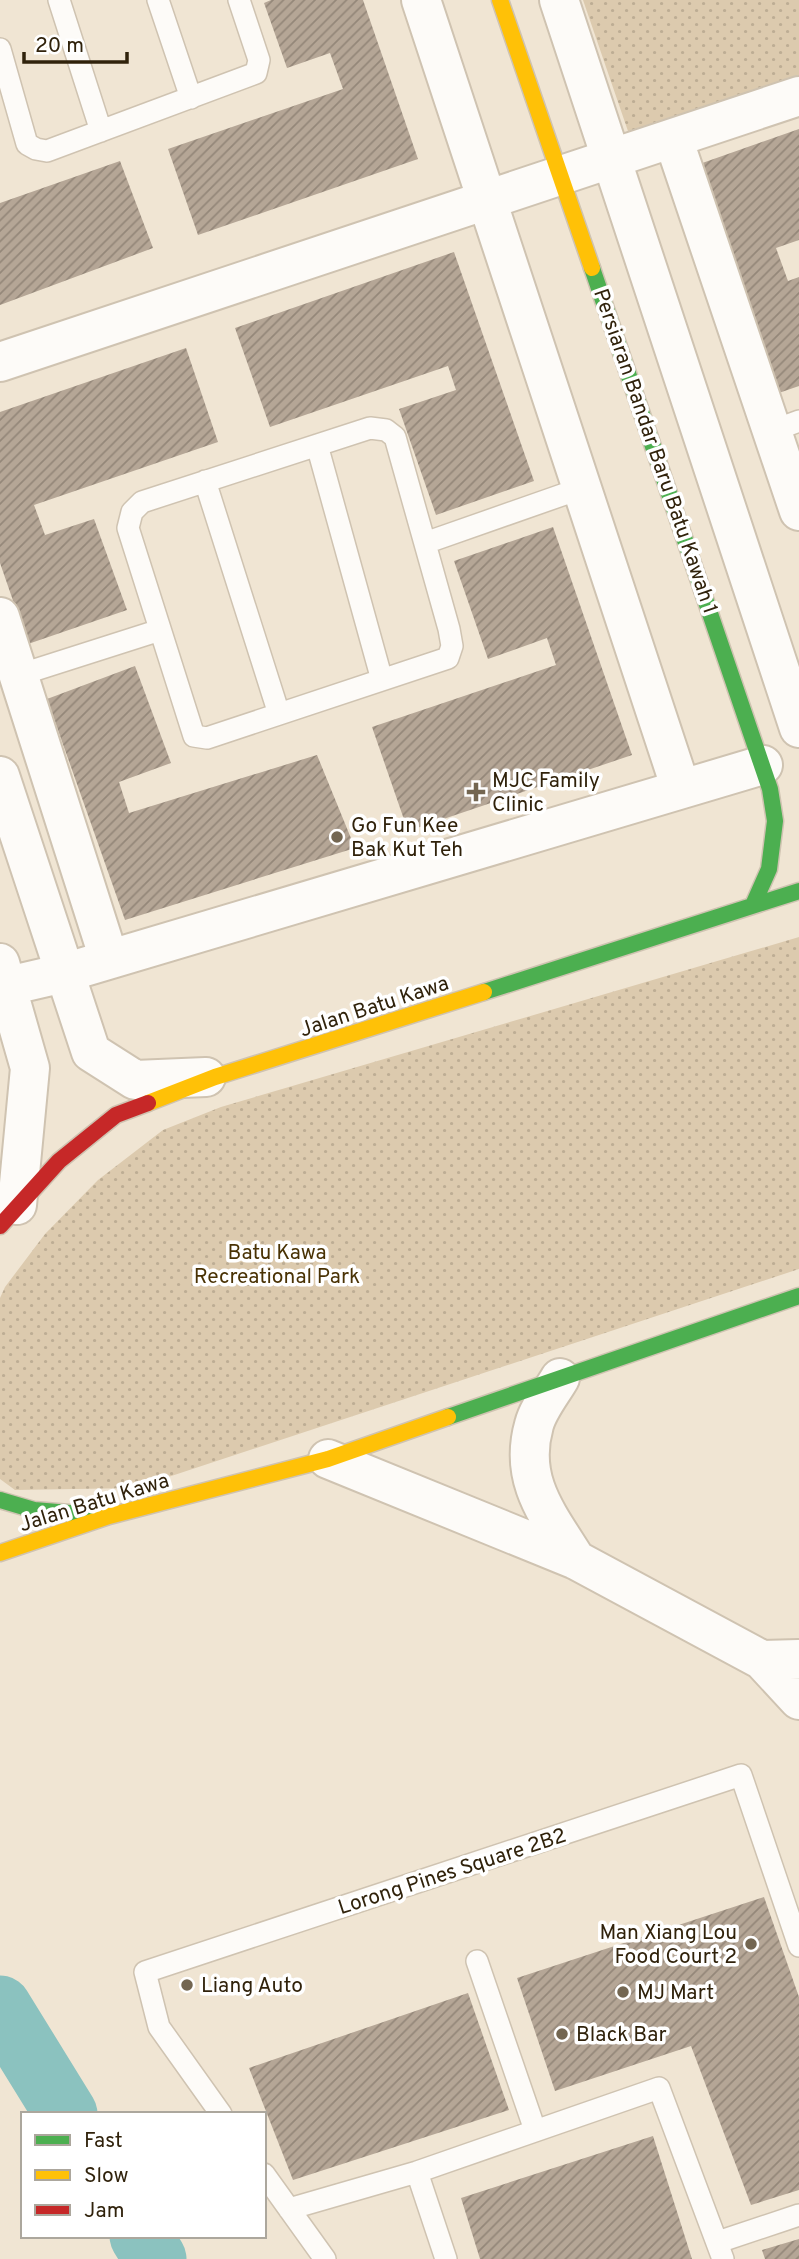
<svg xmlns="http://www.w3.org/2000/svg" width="799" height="2259" viewBox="0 0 799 2259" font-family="Overpass,sans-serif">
<defs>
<pattern id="green-dots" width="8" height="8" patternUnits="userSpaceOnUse" patternTransform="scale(1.75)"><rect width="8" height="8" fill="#dccaae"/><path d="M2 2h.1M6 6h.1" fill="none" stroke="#bdad94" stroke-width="1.8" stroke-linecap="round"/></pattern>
<pattern id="building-hatch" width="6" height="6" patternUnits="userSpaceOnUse" patternTransform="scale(1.75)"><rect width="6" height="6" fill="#b5a696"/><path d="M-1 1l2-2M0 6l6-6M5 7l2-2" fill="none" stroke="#948779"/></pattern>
</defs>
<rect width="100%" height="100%" fill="#f0e5d3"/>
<path fill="url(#green-dots)" d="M583 0H799V80L630 137Z
M799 937V1269L135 1488 15 1490 0 1479V1298L5 1287 45 1234 98 1180 163 1130 221 1107Z"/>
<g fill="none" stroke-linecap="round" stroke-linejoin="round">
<path stroke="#8bc2bf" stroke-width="63" d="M0 2007 66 2114
M141 2236 155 2259"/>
</g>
<path fill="url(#building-hatch)" d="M271 0H363L418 159 198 235 168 149 343 89 330 53 287 68 264 3Z
M799 129V240L776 248 788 281 799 277V386L770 396 691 167Z
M120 161 153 248 0 305V203Z
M454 252 534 481 436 515 399 409 456 390 448 366 270 427 235 328Z
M186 348 218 442 34 505 45 535 94 519 127 610 28 644 0 563V412Z
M553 527 632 755 408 831 372 727 556 665 547 638 488 659 454 561Z
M135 666 171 763 119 782 129 813 317 755 355 848 125 920 47 699Z
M764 1897 799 1997V2190L751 2205 691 2046 555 2091 517 1978Z
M468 1993 509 2110 293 2180 249 2068Z
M653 2136 692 2259H480L461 2198Z
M799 2239V2259H765L762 2250Z"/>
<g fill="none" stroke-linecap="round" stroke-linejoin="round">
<defs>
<path id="lane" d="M59 0 101 131
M158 0 191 98
M0 49 27 144 36 149 47 151 256 73 259 60 239 0
M370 428 386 430 395 437 449 629 452 646 448 658 207 738 194 736 128 528 132 512 142 502Z
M772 431 799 421
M317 445 382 680
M205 481 279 714
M425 543 582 488
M19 675 160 630
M477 1961 535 2130
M221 2114 159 2027 145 1972 741 1775 799 1946
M264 2174 325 2259
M289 2209 417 2172
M718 2242 799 2215
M446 2259 417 2172 659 2088 723 2259"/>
<path id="street" d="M421 0 681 789
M559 0 799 728
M673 138 799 511
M0 362 799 96
M0 617 109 959
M0 776 91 1052 135 1080 206 1077
M0 963 30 1068 17 1205
M8 986 64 973 763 765
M560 1378C552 1392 538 1409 534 1425 518 1481 549 1516 576 1560
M328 1459 576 1560 762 1660 799 1659
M762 1660 799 1700"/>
<path id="fast" d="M592 268 770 789 775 821 769 869 753 905
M484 992 799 891
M448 1417 799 1296
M0 1500 34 1510 93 1515"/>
<path id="slow" d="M500 0 592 268
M148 1103 215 1077 484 992
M0 1553 109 1516 328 1459 448 1417"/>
<path id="jam" d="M0 1226 59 1161 116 1115 148 1103"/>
</defs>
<use href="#lane" stroke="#cfc3b1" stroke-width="24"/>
<use href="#street" stroke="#cfc3b1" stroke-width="42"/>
<use href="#fast" stroke="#cfc3b1" stroke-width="19"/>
<use href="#slow" stroke="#cfc3b1" stroke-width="19"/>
<use href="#jam" stroke="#cfc3b1" stroke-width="19"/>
<use href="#lane" stroke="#fdfbf8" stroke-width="21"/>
<use href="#street" stroke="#fdfbf8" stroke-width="38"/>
<use href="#fast" stroke="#4caf50" stroke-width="16"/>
<use href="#slow" stroke="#ffc107" stroke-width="16"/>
<use href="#jam" stroke="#c62828" stroke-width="16"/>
</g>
<g fill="#736651" stroke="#fff" stroke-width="2.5">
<path d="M472.5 781.5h7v7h7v7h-7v7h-7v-7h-7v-7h7z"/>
<circle cx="337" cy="837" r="7"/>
<circle cx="751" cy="1944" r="7"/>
<circle cx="187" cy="1985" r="7"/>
<circle cx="623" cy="1992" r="7"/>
<circle cx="562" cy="2034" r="7"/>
</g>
<g text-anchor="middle" stroke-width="7" stroke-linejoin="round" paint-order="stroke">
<g font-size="21" fill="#30220b" stroke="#fff">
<text transform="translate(656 451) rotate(71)" y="7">Persiaran Bandar Baru Batu Kawah 1</text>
<text transform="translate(374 1006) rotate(-18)" y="7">Jalan Batu Kawa</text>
<text transform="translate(94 1502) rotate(-17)" y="7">Jalan Batu Kawa</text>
<text transform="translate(452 1871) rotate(-18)" y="7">Lorong Pines Square 2B2</text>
</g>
<g font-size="21" fill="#30220b" stroke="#fff" text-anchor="start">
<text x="492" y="787">MJC Family<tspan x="492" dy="24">Clinic</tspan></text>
<text x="351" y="832">Go Fun Kee<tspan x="351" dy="24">Bak Kut Teh</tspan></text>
<text x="737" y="1939" text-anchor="end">Man Xiang Lou<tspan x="737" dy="24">Food Court 2</tspan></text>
<text x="201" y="1992">Liang Auto</text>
<text x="637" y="1999">MJ Mart</text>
<text x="576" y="2041">Black Bar</text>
</g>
<g font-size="21" fill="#493204" stroke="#fff">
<text x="277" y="1259">Batu Kawa<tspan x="277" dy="24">Recreational Park</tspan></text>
</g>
</g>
<rect x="21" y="2112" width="245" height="126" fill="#ffffff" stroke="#aca79d" stroke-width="2"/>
<rect x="35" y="2135" width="35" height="10" fill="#4caf50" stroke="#aca79d" stroke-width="2"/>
<text x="84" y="2147" font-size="21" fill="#30220b">Fast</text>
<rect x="35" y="2170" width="35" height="10" fill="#ffc107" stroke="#aca79d" stroke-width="2"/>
<text x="84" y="2182" font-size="21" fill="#30220b">Slow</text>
<rect x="35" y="2205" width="35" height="10" fill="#c62828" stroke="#aca79d" stroke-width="2"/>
<text x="84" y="2217" font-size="21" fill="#30220b">Jam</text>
<path d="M24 52v10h103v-10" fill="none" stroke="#30220b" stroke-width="3.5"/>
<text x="35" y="52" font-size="21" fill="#30220b" stroke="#ffffff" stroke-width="5" paint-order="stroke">20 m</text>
</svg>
